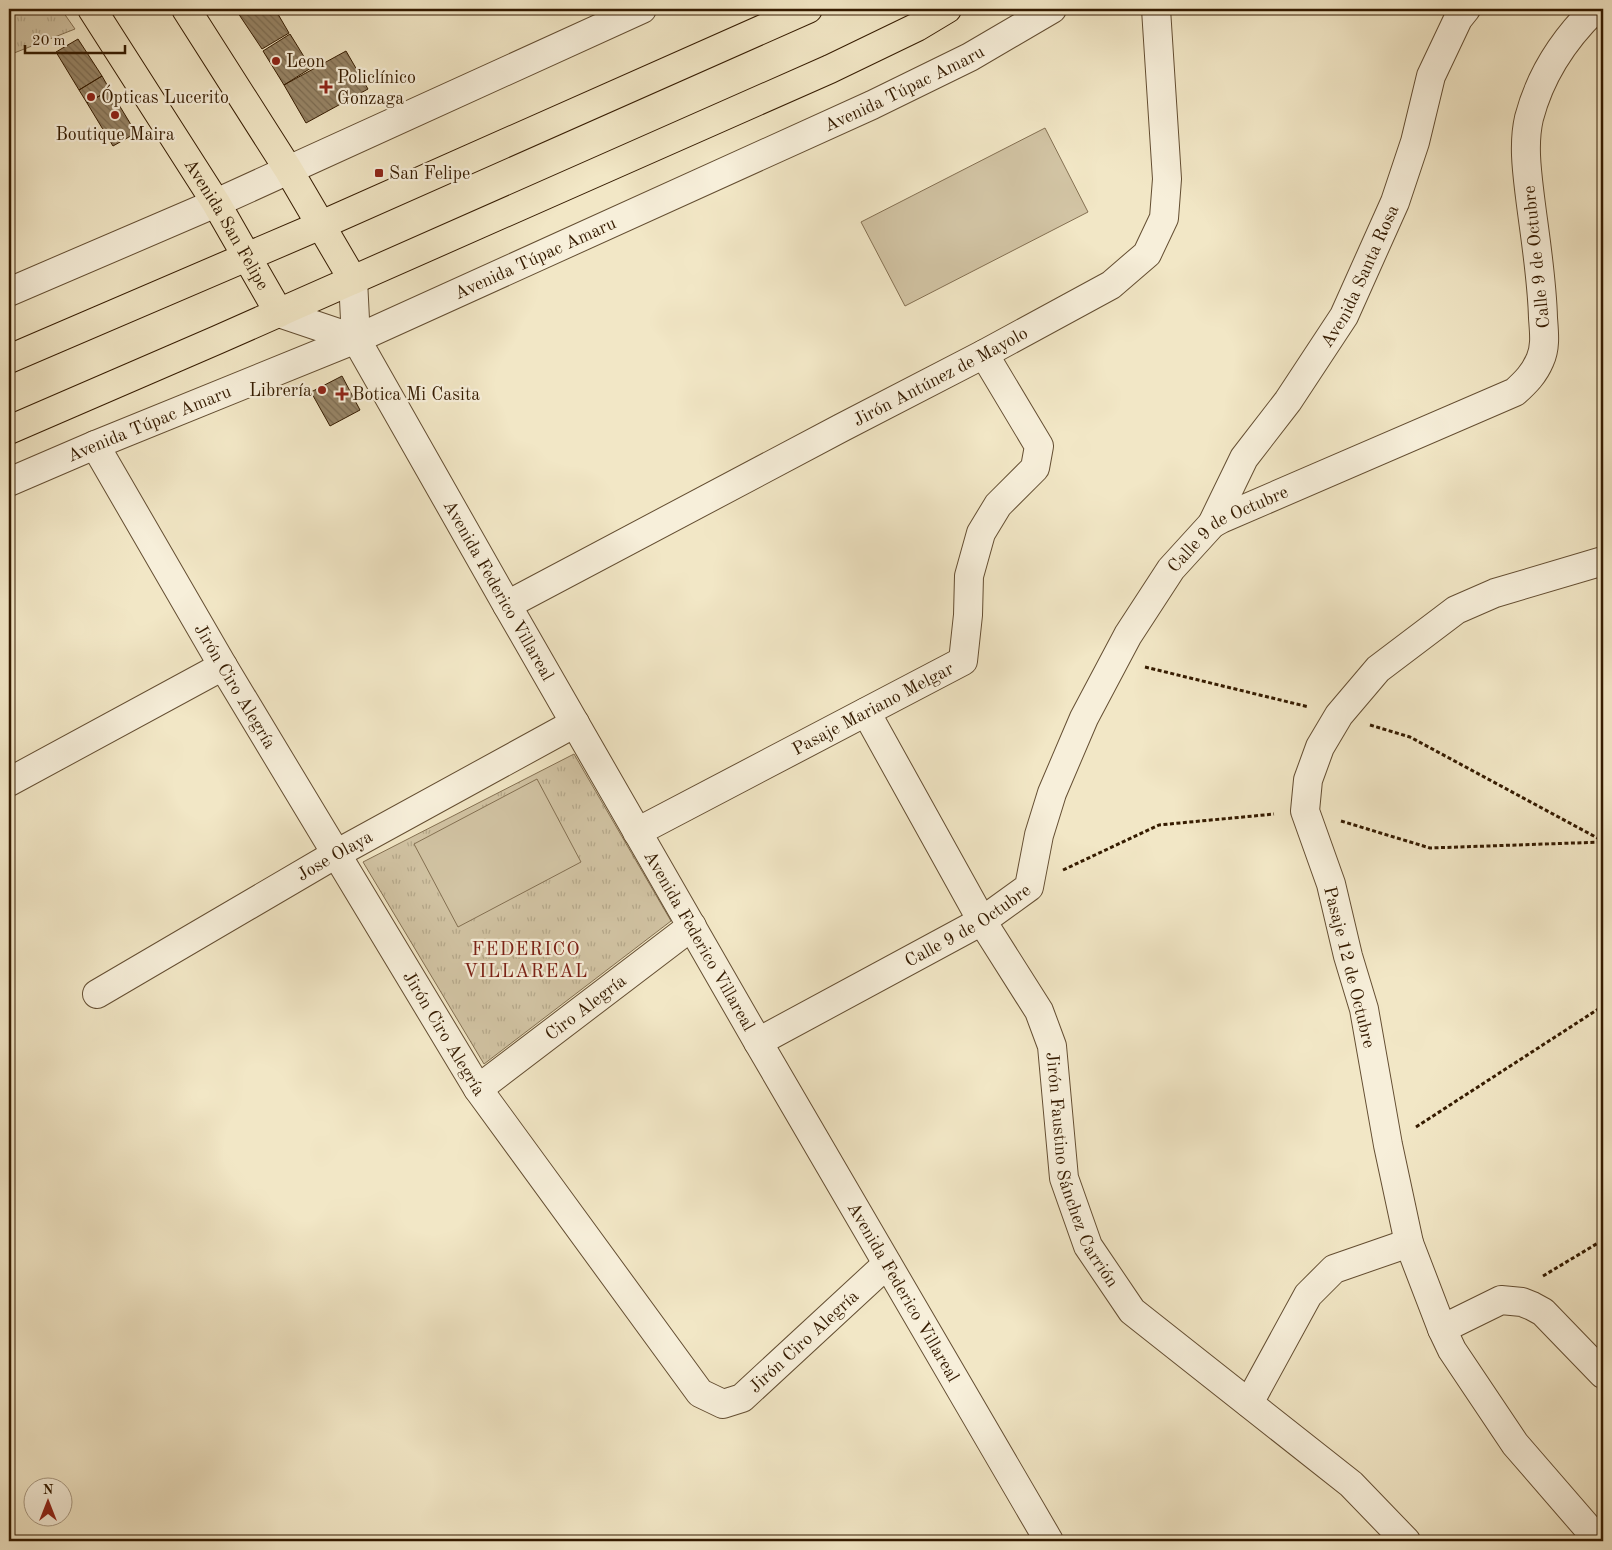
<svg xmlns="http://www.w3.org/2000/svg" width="1612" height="1550" viewBox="0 0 1612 1550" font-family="'Old Standard TT',serif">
<defs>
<pattern id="grass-tufts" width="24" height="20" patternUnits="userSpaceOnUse" patternTransform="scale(1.25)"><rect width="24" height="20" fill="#d2c4a4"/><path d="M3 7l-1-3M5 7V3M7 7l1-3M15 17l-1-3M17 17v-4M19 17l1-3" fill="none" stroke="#b5a88b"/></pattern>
<pattern id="building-back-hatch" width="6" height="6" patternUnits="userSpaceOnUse" patternTransform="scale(1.25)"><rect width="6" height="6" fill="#978567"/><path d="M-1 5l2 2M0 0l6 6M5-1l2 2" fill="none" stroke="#7c6c52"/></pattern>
</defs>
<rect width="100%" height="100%" fill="#f2e7c6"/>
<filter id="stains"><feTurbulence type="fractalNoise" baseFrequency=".004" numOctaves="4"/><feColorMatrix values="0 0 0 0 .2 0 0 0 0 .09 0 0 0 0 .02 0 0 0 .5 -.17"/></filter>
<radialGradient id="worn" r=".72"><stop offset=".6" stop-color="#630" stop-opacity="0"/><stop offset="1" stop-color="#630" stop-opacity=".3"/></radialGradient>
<path fill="url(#grass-tufts)" stroke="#847052" d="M9 9H61L75 29 9 55Z
M574 754 671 921 484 1064 363 862Z"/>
<path fill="#d2c4a4" stroke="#847052" d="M1045 128 1088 212 905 306 861 222Z
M537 779 581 862 458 927 414 844Z"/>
<path fill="url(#building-back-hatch)" stroke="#351b00" d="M238 9H275L289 33 262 49 236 10Z
M290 34 311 68 284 85 263 51Z
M78 39 102 76 79 90 56 52Z
M346 51 368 89 306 123 284 85Z
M102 76 110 90 87 103 79 90Z
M110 90 136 133 113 146 87 103Z
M342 376 360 410 330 426 311 392Z"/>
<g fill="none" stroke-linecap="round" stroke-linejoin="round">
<defs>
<g id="minor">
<path id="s1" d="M353 280 356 339 507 605 758 1042 1049 1541"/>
<path d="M9 292 216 203 642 9"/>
<path d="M279 313 356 339"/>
<path id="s2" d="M95 445 223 666 478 1089 700 1393 723 1404 742 1398 887 1264"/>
<path id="s3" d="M9 482 95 445 356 339 872 105 970 57 1052 9"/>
<path id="s4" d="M1212 524 1244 458 1288 401 1344 316 1395 202 1415 142 1431 76 1458 19 1466 9"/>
<path id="s5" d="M507 605 841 428 984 354 1111 285 1147 254 1164 218 1167 179 1156 9"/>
<path id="s6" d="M866 712 982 921 1039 1011 1052 1046 1064 1178 1088 1246 1132 1311 1351 1484 1406 1541"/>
<path d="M9 782 223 666"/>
<path id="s7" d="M637 832 963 661 968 615 969 576 981 533 998 505 1035 468 1039 446 984 354"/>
<path id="s8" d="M97 994 336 854 575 723"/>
<path id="s9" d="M758 1042 982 921 1029 887 1039 835 1052 793 1084 718 1128 635 1171 569 1212 524 1221 519 1515 392C1526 382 1534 374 1540 360 1546 347 1544 332 1543 318 1542 278 1535 237 1530 197 1527 172 1523 144 1529 118 1540 76 1564 39 1595 9"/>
<path id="s10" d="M478 1089 692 926"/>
<path d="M1442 1329 1501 1300 1522 1302 1532 1306 1543 1312 1603 1374"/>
<path d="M1249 1403 1308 1295 1334 1269 1409 1243"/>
<path d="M1599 1541 1515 1444 1452 1350 1442 1329 1409 1243 1388 1145 1364 1009 1348 956 1331 884 1305 811 1308 780 1320 747 1339 715 1378 669 1456 610 1495 593 1603 561"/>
</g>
<g id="major">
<path id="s11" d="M92 9 216 203 279 313"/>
<path d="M186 9 288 169 353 280"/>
</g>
<path id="highway" d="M9 359 321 225 808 9
M9 430 217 340 830 69 917 27 947 9"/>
</defs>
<use href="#minor" stroke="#644e32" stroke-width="30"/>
<use href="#major" stroke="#351b00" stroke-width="30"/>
<use href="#highway" stroke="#351b00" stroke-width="30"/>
<path stroke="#351b00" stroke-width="3" stroke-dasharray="4 2.5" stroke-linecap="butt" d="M1145 667 1309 707
M1370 725 1410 737 1603 841
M1341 821 1430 848 1603 842
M1063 870 1159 825 1274 814
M1416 1127 1603 1006
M1543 1276 1603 1240"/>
<use href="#minor" stroke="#f7efda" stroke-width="28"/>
<use href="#major" stroke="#f2e7c6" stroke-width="28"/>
<use href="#highway" stroke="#f2e7c6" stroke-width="28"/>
</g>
<g fill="#8f2418" stroke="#f7efda" stroke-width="2">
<circle cx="276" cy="61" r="5"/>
<path d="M323.5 79.5h5v5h5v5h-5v5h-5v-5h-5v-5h5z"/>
<circle cx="91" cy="97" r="5"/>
<circle cx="115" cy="115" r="5"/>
<rect x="374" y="168" width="10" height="10" rx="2.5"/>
<circle cx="322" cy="390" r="5"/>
<path d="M339.5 386.5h5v5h5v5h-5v5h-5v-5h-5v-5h5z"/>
</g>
<g text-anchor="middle" stroke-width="4.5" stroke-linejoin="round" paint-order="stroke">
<g font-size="18" fill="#351b00" stroke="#f7efda" text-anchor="start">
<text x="286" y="67">Leon</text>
<text x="337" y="83">Policlínico<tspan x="337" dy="21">Gonzaga</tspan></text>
<text x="101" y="103">Ópticas Lucerito</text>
<text x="115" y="140" text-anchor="middle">Boutique Maira</text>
<text x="389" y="179">San Felipe</text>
<text x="312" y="396" text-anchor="end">Librería</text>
<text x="352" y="400">Botica Mi Casita</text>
</g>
<g font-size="18" fill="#351b00" stroke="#f7efda">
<text dy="6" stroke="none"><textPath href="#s3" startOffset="978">Avenida Túpac Amaru</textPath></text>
<text dy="6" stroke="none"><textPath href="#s11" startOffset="254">Avenida San Felipe</textPath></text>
<text dy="6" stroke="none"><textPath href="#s3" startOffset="572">Avenida Túpac Amaru</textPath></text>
<text transform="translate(1536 257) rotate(-96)" y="6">Calle 9 de Octubre</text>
<text dy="6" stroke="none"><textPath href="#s4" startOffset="290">Avenida Santa Rosa</textPath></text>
<text dy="6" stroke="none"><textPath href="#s5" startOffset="490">Jirón Antúnez de Mayolo</textPath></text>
<text dy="6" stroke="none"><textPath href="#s3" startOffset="152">Avenida Túpac Amaru</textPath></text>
<text dy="6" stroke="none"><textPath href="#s9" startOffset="735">Calle 9 de Octubre</textPath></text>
<text dy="6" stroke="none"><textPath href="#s1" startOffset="348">Avenida Federico Villareal</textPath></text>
<text dy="6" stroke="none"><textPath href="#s2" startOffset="279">Jirón Ciro Alegría</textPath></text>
<text dy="6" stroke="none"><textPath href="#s7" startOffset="266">Pasaje Mariano Melgar</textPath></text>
<text dy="6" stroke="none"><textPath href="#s8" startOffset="275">Jose Olaya</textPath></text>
<text dy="6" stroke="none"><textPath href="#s9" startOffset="240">Calle 9 de Octubre</textPath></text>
<text dy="6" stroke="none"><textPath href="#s1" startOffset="752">Avenida Federico Villareal</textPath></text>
<text transform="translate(1350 967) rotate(76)" y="6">Pasaje 12 de Octubre</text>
<text dy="6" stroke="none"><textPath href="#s10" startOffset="135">Ciro Alegría</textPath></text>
<text dy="6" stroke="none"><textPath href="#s2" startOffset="684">Jirón Ciro Alegría</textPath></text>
<text dy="6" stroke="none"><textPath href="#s6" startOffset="512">Jirón Faustino Sánchez Carrión</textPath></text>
<text dy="6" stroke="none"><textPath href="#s1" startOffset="1158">Avenida Federico Villareal</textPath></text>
<text dy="6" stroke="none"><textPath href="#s2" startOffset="1255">Jirón Ciro Alegría</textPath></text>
</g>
<g font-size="19" letter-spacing="1" fill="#7a1f14" stroke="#f7efda">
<text x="526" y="955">FEDERICO<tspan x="526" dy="22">VILLAREAL</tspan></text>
</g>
</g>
<rect width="1612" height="1550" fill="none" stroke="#f2e7c6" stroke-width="30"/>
<rect x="10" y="10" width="1592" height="1530" fill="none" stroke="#351b00" stroke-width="2.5"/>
<rect x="15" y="15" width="1582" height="1520" fill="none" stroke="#351b00"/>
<g transform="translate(48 1502)"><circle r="24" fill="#f7efda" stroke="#a99a83"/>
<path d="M0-4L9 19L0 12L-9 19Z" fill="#8f2418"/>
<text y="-8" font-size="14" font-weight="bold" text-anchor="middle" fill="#351b00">N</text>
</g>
<path d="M25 45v8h100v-8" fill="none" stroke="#351b00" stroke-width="2.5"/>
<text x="32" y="45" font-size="15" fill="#351b00" stroke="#f7efda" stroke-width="4" paint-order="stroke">20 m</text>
<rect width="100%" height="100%" filter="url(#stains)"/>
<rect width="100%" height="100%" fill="url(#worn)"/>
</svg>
